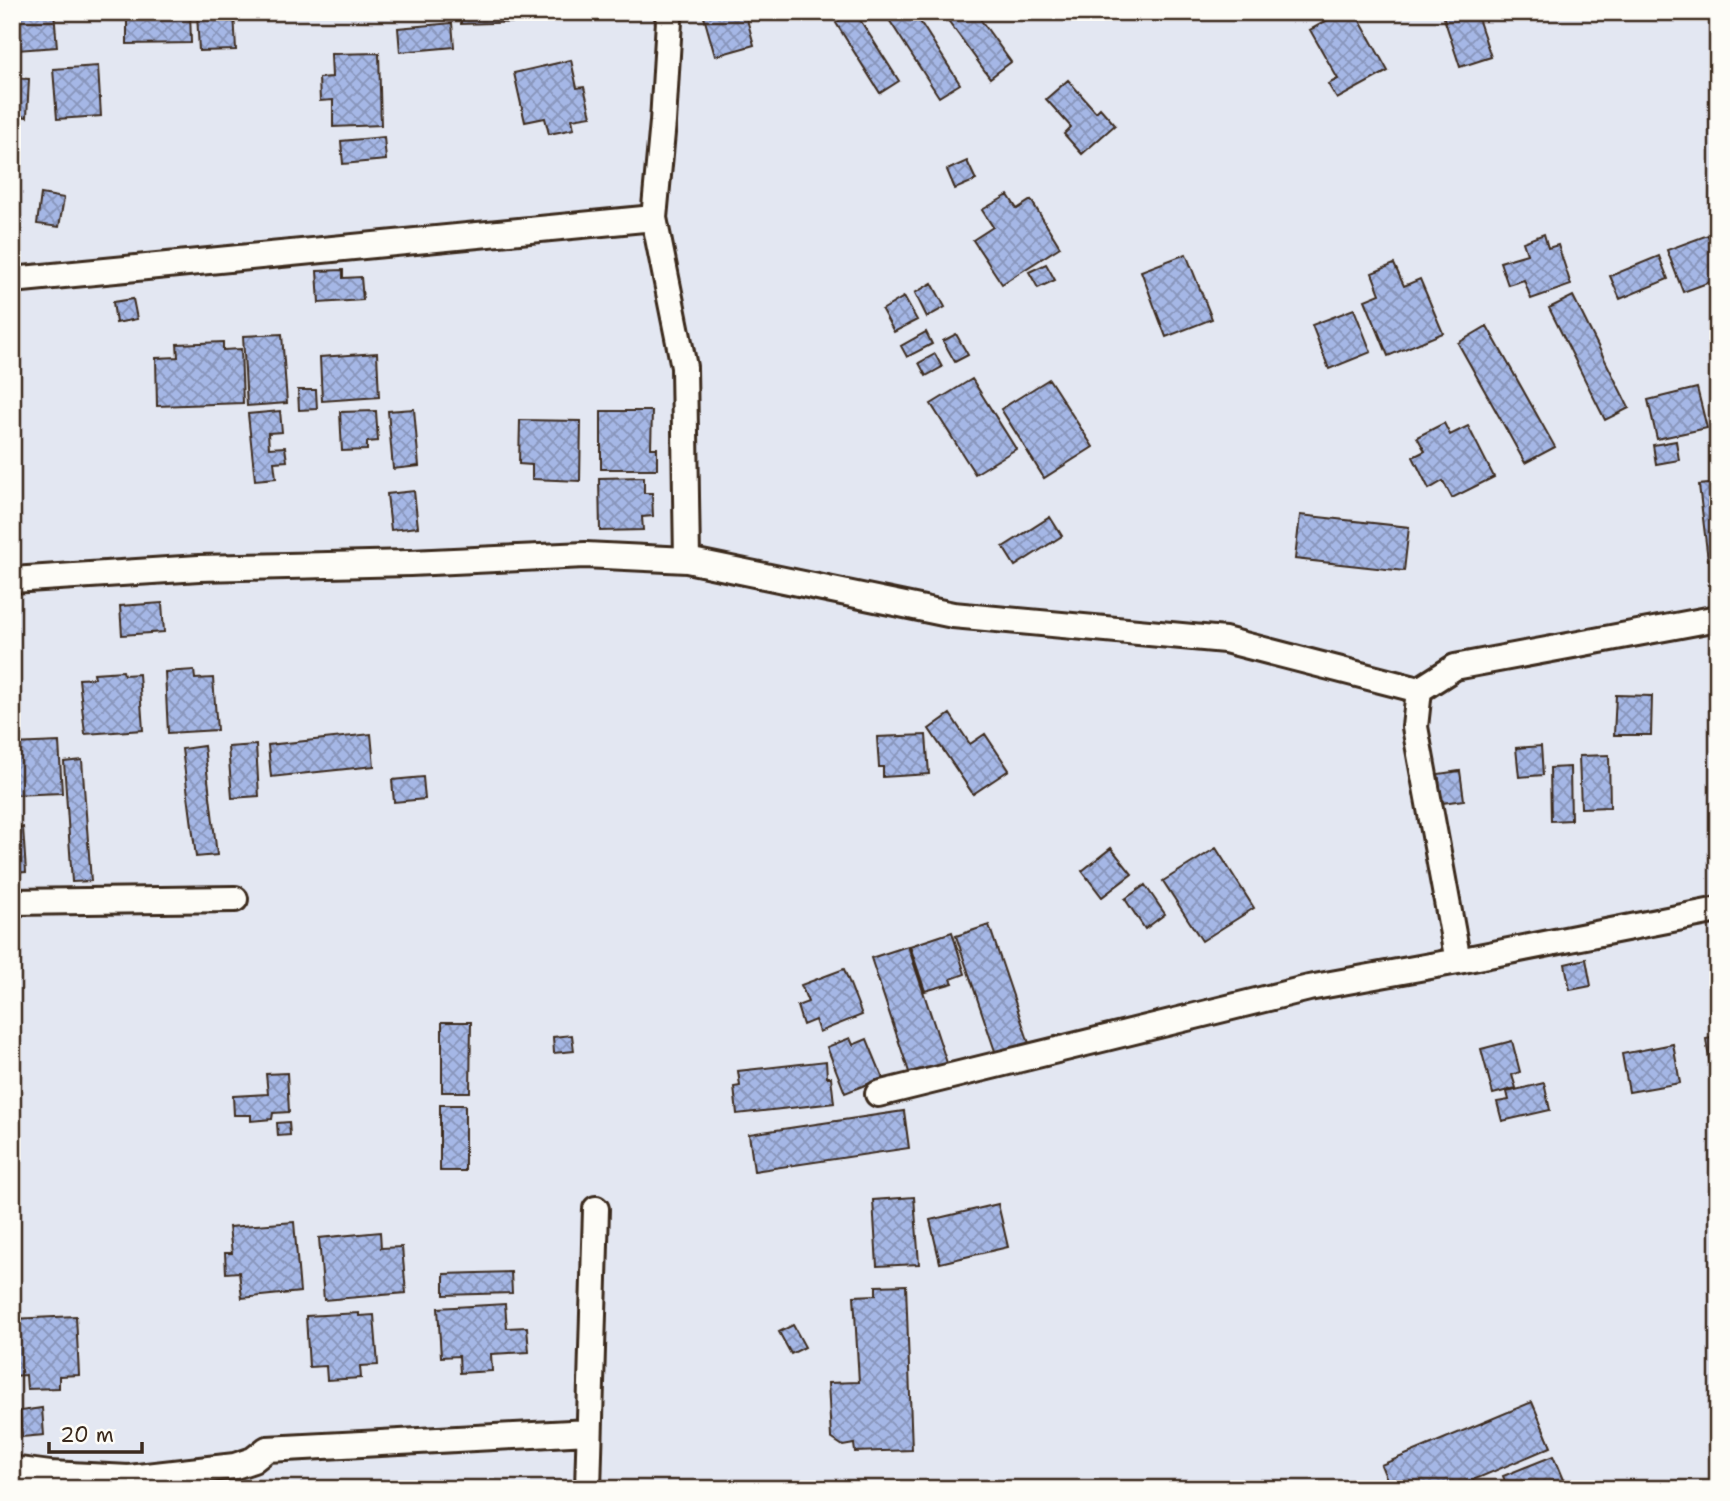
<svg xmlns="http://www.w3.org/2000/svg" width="1730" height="1501" viewBox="0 0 1730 1501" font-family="'Shantell Sans',sans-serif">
<defs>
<pattern id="building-cross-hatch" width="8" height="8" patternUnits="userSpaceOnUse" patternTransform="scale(1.75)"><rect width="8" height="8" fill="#a5b7e6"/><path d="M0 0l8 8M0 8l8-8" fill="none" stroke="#8895ba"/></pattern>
</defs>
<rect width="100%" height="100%" fill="#e3e7f2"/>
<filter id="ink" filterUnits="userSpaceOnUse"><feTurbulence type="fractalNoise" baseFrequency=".0143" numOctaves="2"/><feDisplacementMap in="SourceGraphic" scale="14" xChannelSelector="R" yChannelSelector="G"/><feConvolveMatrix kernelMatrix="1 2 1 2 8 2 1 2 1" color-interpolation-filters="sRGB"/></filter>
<g filter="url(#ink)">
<path fill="url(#building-cross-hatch)" stroke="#3b2a1e" stroke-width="2" d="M14 12H54L57 47 17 50Z
M127 12H190L191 43 127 44Z
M234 12 236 50 199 51 197 13Z
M461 12H523V22L461 24Z
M723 12H745L754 45 715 56 704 17Z
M853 12H855L899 81 880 93 836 23Z
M884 12H914L960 84 939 97Z
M942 12H975L1011 62 990 78Z
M1197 12H1221L1201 20Z
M1342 12H1355L1388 71 1337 99 1328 84 1338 79 1310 30Z
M1442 12H1476L1491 57 1460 67Z
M452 23 454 47 400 52 398 28Z
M379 53 381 125 333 127V100L320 101 319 78 332 77 331 54Z
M571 60 577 88 584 87 591 116 572 119 574 129 549 134 545 118 525 122 514 73Z
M98 66 101 116 57 119 53 69Z
M12 78 29 79 27 117 21 116V127H12Z
M1068 80 1096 112 1100 108 1115 125 1082 154 1064 134 1071 127 1046 99Z
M384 137 386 160 343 164 341 141Z
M967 161 976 180 955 189 947 170Z
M41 194 64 198 59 227 37 224Z
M1008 195 1017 209 1031 200 1060 247 1002 284 973 240 993 227 982 210Z
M1544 234 1548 248 1558 245 1571 285 1531 299 1524 280 1508 285 1500 262 1527 254 1523 242Z
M1708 235 1718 261V279L1683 292 1667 250Z
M1186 254 1212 319 1166 337 1141 271Z
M1659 256 1668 279 1620 299 1610 276Z
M1046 264 1055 280 1038 288 1029 272Z
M1394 264 1404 286 1420 279 1443 333 1388 356 1365 300 1380 294 1372 273Z
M343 270V278L361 277 363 300 319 303 317 271Z
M932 283 945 307 927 317 915 293Z
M1573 296 1629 408 1605 420 1549 308Z
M904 297 917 320 894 332 882 310Z
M133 299 137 319 116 323 113 302Z
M1354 309 1371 352 1329 369 1312 325Z
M1487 326 1555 447 1525 463 1458 343Z
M926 332 932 344 907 357 901 346Z
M282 334 287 403 247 406 243 336Z
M956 334 968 355 955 362 943 341Z
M223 342V350L241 349 243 403 157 406 156 358 178 357 177 344Z
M377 353 379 397 322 401 320 357Z
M935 354 942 367 926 376 919 363Z
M972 379 1016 449 975 474 931 404Z
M1049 379 1093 447 1044 478 1001 409Z
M1697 388 1707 428 1657 439 1648 400Z
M298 390H316L317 409 299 410Z
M414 409 419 466 393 469 388 411Z
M280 411 282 432 268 433 269 448 285 447 287 461 274 462 276 478 255 480 248 414Z
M376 411 378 441 367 442V450L342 451 340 412Z
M601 411H652L651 448H657V469H601Z
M520 420 581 421 580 481 532 479V465L519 464Z
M1444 423 1450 435 1468 426 1494 477 1452 498 1443 481 1429 489 1413 457 1425 451 1417 437Z
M1676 441 1679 460 1656 464 1653 445Z
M644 477V493H652L653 516 642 517 643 530 600 531 599 478Z
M1718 483V559L1708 560 1699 485Z
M414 491 418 527 391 530 387 494Z
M1300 515 1409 527 1404 571 1295 559Z
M1050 517 1062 536 1015 566 1003 547Z
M162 603 164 632 122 635 120 606Z
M194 670 195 679 213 678 217 730 168 733 165 672Z
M123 671 124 675 139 674 143 730 85 734 79 679 95 678 94 673Z
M1616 695 1652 696 1651 735H1614Z
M950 714 970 744 985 734 1009 770 973 794 929 729Z
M371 734 374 766 271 777 268 745Z
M926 735 929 774 883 777V767H879L877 737Z
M59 742 62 793 12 795V744Z
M256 745 259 796 232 798 228 747Z
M204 746 217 855 196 857 182 749Z
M1541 746 1543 775 1519 777 1516 748Z
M1609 755 1610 807 1581 808 1579 756Z
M82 760 91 881 72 882 64 762Z
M1570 767 1571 820 1551 821 1550 768Z
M1460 771 1464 800 1442 803 1438 774Z
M423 777 425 799 394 802 392 780Z
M23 827 26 872 12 873V828Z
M1111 848 1132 874 1102 897 1082 871Z
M1216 848 1254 908 1202 941 1163 881Z
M1145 885 1165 914 1145 929 1125 899Z
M989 925 1030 1046 997 1057 956 936Z
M952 932 965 974 951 979 953 983 925 991 910 946Z
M908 946 949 1069 912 1081 871 958Z
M1586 959 1591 986 1570 990 1565 964Z
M844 969 862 1015 819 1032 815 1020 803 1025 797 1006 808 1002 801 985Z
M1718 1002V1065L1710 1066 1706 1039 1716 1037 1711 1003Z
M442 1022H471L470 1092H442Z
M572 1035 574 1051 554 1053 553 1037Z
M850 1038 853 1045 867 1039 883 1078 845 1093 827 1047Z
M1512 1041 1520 1072 1512 1075 1516 1088 1493 1094 1481 1049Z
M1673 1044 1680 1083 1629 1092 1622 1054Z
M826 1061 827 1077H831L834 1103 737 1114 734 1087 740 1086 738 1071Z
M287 1073 289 1112 273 1113 272 1119 251 1121V1115H234L233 1096 268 1094 266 1074Z
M1544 1083 1550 1110 1502 1121 1497 1102 1509 1100 1507 1092Z
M440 1105H465V1171H440Z
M904 1111 909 1148 754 1171 749 1134Z
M289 1122 290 1135 278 1136 277 1123Z
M914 1197 919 1264 877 1266 873 1200Z
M998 1204 1008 1247 940 1263 930 1220Z
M294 1222 300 1292 242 1298 239 1272 226 1273 225 1253H232L229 1227Z
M380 1232 381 1248 402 1247 406 1293 324 1300 319 1238Z
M511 1272 512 1293 444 1295V1274Z
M906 1285 912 1450 855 1452 854 1444 843 1446 831 1438 828 1383 859 1382 854 1296 876 1295V1286Z
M505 1304 507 1328 527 1327 529 1352 491 1354 492 1371 460 1373 459 1356 441 1357 438 1308Z
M359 1313V1316L374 1315 378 1365 360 1366 361 1378 327 1380 326 1366 309 1367 306 1316Z
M76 1316 79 1375 59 1376V1388L27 1389 26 1375 12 1376V1319Z
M793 1325 805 1347 791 1354 779 1332Z
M1532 1402 1551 1447 1452 1489H1391L1381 1465Z
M42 1408 44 1435 22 1437 20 1411Z
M1553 1456 1566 1487 1576 1483 1579 1489H1508L1503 1476Z"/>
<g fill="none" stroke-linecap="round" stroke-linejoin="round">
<defs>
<path id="street" d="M667 12 669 21 663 122 654 218 684 367 687 560
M12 280 654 218
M12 580 199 568 410 563 585 555 687 560 953 615 1225 640 1419 690
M12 902 235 899
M1458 961 1415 727 1419 690 1455 667 1718 618
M878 1094 1309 988 1458 961 1718 910
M12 1469 50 1474 129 1478 235 1466 253 1460 267 1449 589 1432
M588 1489 596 1209"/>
</defs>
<use href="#street" stroke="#3b2a1e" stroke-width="30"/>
<use href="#street" stroke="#fdfcf7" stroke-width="24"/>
</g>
</g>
<rect width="1730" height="1501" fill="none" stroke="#fdfcf7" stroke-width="42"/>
<rect x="21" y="21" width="1688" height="1459" fill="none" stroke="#3b2a1e" stroke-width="2.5" filter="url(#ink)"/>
<path d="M49 1442v10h93v-10" fill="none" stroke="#3b2a1e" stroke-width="3.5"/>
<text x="60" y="1442" font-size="21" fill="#3b2a1e" stroke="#fdfcf7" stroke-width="5" paint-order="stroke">20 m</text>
</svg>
